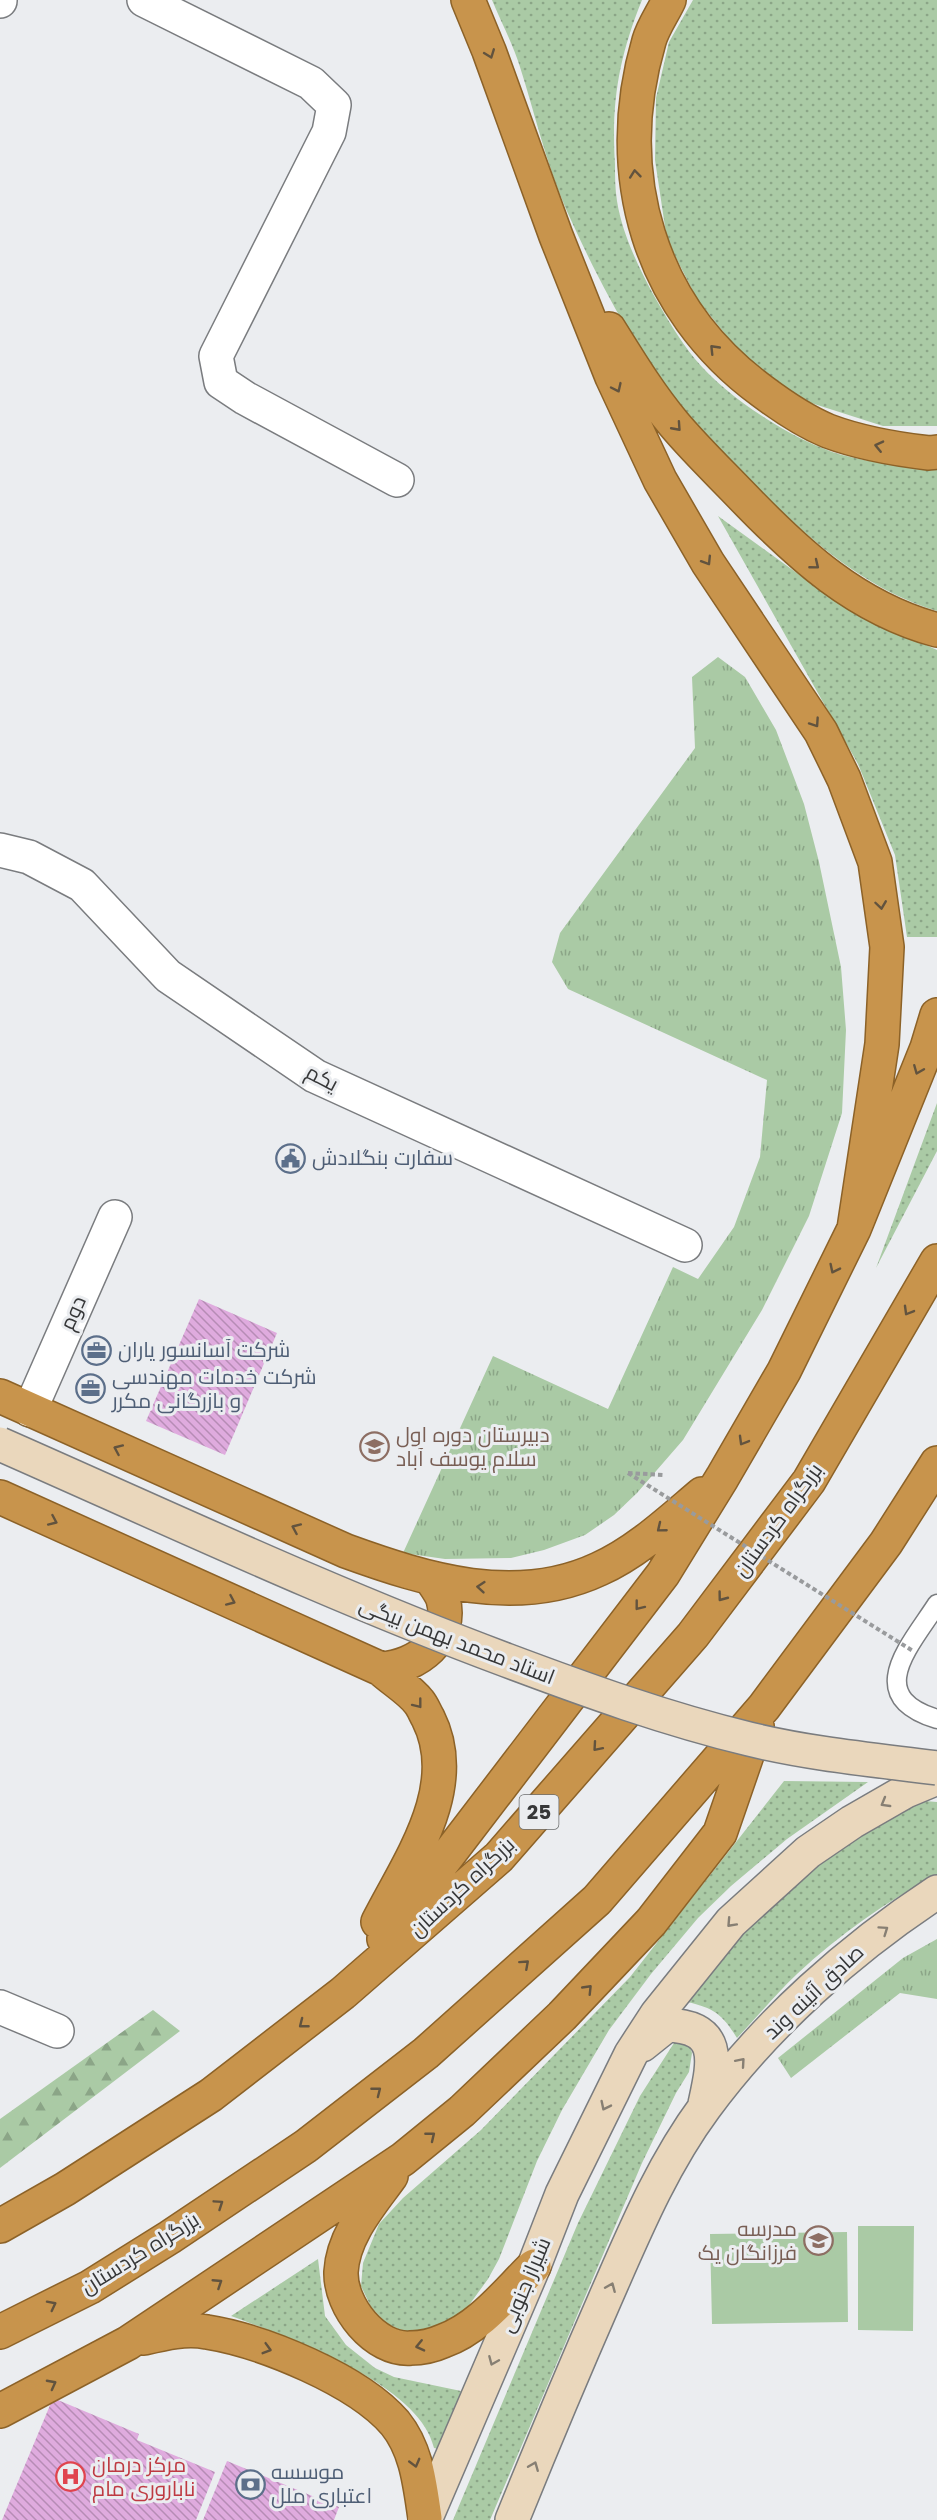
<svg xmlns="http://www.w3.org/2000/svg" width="937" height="2520" viewBox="0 0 937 2520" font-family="Poppins,Cairo,sans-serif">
<defs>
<pattern id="grass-dots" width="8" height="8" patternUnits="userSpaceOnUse" patternTransform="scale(1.5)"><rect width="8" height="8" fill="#aacaa5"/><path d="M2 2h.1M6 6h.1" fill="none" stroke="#8ba587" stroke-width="1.8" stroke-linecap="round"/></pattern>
<pattern id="forest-firs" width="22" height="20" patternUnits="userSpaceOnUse" patternTransform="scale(1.5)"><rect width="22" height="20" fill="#aacaa5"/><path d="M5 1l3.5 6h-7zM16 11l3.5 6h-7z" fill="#8ba587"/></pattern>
<pattern id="park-tufts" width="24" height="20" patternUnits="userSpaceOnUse" patternTransform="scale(1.5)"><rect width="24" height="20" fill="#aacaa5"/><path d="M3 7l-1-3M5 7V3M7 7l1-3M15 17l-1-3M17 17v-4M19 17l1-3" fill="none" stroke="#8ba587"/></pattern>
<pattern id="building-back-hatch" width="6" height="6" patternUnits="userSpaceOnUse" patternTransform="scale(1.5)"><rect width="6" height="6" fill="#dfabde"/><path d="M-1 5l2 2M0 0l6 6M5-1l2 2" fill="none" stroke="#b68cb5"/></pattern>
</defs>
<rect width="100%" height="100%" fill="#ebedf0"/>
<path fill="url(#grass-dots)" d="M492 0H642C619 57 611 102 615 164 615 176 615 189 617 201 622 233 638 266 653 294 666 317 679 339 695 359 726 397 795 442 842 455 873 463 905 467 937 468V611C868 590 813 543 763 493 739 470 713 448 692 423 641 362 598 281 566 209 546 163 535 114 520 67 513 44 501 22 492 0Z
M693 0H937V426H883L808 402 745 359 697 299 667 240 655 160 656 98 669 42Z
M718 516 830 597 868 619 937 650V937H907L895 855 858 764Z
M937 1103V1151L876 1268Z
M784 1781 868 1782 787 1839 731 1886 698 1918 651 1974 609 2030 562 2110 537 2161 499 2259 488 2279 464 2312 428 2333H406L386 2323 371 2307 361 2286 363 2263 379 2224 403 2198 481 2130 630 1977Z
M913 1800 937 1802V1875C886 1901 839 1935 797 1974 776 1994 757 2017 737 2038 721 2012 712 2007 682 2001L794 1876Z
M687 2039 692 2053 689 2072 676 2093 642 2163 490 2520H453L578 2223 640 2096 674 2043Z
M318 2259 325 2316 346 2345 375 2368 394 2377 461 2391 443 2450 434 2448C420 2384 288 2337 231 2316Z"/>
<path fill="url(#forest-firs)" d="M153 2010 180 2031 0 2168V2119Z"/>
<path fill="url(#park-tufts)" d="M718 657 745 677 776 730 804 804 819 862 841 967 846 1030 842 1113 809 1216 762 1310 683 1440 637 1493 614 1515 585 1535 544 1550 511 1558 445 1559 403 1553 493 1356 608 1409 673 1267 698 1279 734 1227 760 1157 767 1080 568 989 552 962 560 933 695 748 692 677Z
M937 1939V1999L900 1993 791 2078 778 2058 903 1958Z"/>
<path fill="#aacaa5" d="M858 2226H914L913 2331 858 2330Z
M847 2232 848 2322 712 2324 710 2234Z"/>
<path fill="url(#building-back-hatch)" d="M199 1299 277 1333 225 1455 146 1421Z
M53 2398 139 2434 137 2440 215 2472 196 2520H2Z
M227 2461 339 2507 334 2520H203Z"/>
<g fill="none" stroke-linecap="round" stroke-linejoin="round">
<defs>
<path id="service" d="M937 1604C910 1646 862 1696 937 1719"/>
<path id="minor" d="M144 0 311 83 334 105 329 132 216 356 221 382 245 398 397 480
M0 1V0
M0 850 29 857 82 885 168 976 315 1076 685 1245
M30 1410 115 1217
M0 2007 57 2031"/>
<path id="secondary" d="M642 2045 667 2025C723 2027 714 2062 705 2104
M425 2520 534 2266 562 2194 631 2054 657 2014 731 1922 808 1852 852 1822 906 1791 937 1778
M512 2520C542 2446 573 2372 605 2299 634 2233 662 2165 705 2107 767 2023 850 1949 937 1892"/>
<path id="trunk" d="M468 0 489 51 556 236 612 377 660 480 708 563 821 732 844 779 875 862 887 947 882 1044 854 1229
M669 0C663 13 653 27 649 41 610 174 649 308 762 391 782 406 804 421 828 431 860 443 894 449 929 453L937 452
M609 329C629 361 649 394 674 424 695 449 720 473 743 497 799 555 856 608 937 630
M0 1396 346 1551C426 1580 516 1608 599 1569 637 1552 670 1521 702 1494
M0 1497 381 1669C393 1680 410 1690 419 1702 423 1707 425 1713 428 1718 463 1787 409 1861 378 1922
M381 1669C417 1667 454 1639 443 1599 441 1593 435 1585 431 1579
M384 1939 663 1574 722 1478 784 1371 854 1229 927 1048 937 1015
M391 2176C371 2204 343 2235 341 2272 340 2306 375 2351 411 2348 421 2348 434 2345 443 2341 480 2328 507 2292 534 2266
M0 2226 65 2189 211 2095 343 1993 499 1857 693 1635 809 1481 937 1261
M0 2332 90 2287 170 2237 306 2146 426 2053 597 1900 764 1707 886 1543 937 1463
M144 2338C165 2333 186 2328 207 2332 263 2341 358 2380 395 2423 417 2450 420 2485 425 2518
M0 2411 128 2343 403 2159 462 2111 562 2016 651 1922 720 1833 757 1726"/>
</defs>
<use href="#service" stroke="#7a7c7f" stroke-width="21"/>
<use href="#minor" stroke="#7a7c7f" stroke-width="36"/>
<use href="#secondary" stroke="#7a7c7f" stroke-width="36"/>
<use href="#trunk" stroke="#8c6228" stroke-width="36"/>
<path stroke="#999b9d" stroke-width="4" stroke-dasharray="4.5 3" stroke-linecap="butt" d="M628 1473 663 1475"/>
<use href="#service" stroke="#fff" stroke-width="18"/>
<use href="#minor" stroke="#fff" stroke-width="33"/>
<use href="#secondary" stroke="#ead7bc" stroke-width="33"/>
<use href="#trunk" stroke="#c8944c" stroke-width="33"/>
<defs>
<path id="secondary-bridge" d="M0 1444C168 1518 334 1596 506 1660 586 1690 666 1719 749 1739 810 1754 875 1760 937 1768"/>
</defs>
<use href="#secondary-bridge" stroke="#7a7c7f" stroke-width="36" stroke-linecap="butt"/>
<path stroke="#999b9d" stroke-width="4" stroke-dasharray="4.5 3" stroke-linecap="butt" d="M628 1473 913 1651"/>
<use href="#secondary-bridge" stroke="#ead7bc" stroke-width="33"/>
</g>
<defs><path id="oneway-chevron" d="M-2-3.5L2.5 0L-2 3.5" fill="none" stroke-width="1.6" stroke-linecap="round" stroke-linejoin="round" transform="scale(1.5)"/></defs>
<g stroke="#62533e">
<use href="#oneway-chevron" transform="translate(490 54) rotate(69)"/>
<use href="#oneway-chevron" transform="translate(635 174) rotate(-96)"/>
<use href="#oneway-chevron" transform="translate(714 349) rotate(-134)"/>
<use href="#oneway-chevron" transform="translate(617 388) rotate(65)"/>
<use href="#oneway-chevron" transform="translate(677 427) rotate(48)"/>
<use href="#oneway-chevron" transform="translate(879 446) rotate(-167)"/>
<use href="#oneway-chevron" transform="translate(707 561) rotate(58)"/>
<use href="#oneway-chevron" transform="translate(815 565) rotate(39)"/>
<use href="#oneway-chevron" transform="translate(815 723) rotate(56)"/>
<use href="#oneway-chevron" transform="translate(881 905) rotate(82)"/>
<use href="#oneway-chevron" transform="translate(918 1070) rotate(112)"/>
<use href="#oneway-chevron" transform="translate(834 1269) rotate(116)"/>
<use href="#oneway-chevron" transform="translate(908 1311) rotate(120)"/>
<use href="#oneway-chevron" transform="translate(743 1441) rotate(120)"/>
<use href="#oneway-chevron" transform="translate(118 1449) rotate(-156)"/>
<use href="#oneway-chevron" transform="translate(53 1521) rotate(24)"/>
<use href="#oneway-chevron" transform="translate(296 1528) rotate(-156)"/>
<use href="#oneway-chevron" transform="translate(661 1528) rotate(141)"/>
<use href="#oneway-chevron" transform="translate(481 1587) rotate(-175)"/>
<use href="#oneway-chevron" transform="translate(722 1597) rotate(127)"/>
<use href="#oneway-chevron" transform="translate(231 1601) rotate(24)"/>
<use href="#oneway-chevron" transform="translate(639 1606) rotate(128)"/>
<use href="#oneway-chevron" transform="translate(418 1704) rotate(52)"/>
<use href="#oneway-chevron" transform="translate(597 1747) rotate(131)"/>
<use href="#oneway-chevron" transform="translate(525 1964) rotate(-42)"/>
<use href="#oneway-chevron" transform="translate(588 1989) rotate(-46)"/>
<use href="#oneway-chevron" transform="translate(303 2024) rotate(142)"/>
<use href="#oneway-chevron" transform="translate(377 2091) rotate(-38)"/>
<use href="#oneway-chevron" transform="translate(431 2136) rotate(-39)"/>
<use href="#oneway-chevron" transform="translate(219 2204) rotate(-34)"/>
<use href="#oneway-chevron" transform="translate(218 2283) rotate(-33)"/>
<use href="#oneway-chevron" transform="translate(52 2305) rotate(-27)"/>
<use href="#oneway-chevron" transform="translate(420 2346) rotate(167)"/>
<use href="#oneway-chevron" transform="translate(267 2349) rotate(16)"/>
<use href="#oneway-chevron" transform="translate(52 2384) rotate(-28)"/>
<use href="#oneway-chevron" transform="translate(415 2463) rotate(75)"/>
</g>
<g stroke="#877f73">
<use href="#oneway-chevron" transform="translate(885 1803) rotate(150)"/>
<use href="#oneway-chevron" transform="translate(731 1923) rotate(133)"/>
<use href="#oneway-chevron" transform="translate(884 1930) rotate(-35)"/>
<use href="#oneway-chevron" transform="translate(741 2062) rotate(-49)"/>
<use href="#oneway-chevron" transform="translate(605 2106) rotate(116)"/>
<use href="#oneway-chevron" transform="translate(611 2287) rotate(-67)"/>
<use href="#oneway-chevron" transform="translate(493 2361) rotate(113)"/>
<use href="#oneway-chevron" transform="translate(534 2466) rotate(-68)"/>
</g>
<defs>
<symbol id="civic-ring" viewBox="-11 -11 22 22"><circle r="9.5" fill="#ebedf0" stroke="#5c6f8a" stroke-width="1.5"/><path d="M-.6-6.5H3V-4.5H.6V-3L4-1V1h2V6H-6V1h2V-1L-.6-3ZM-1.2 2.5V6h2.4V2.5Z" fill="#5c6f8a"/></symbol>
<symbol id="office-ring" viewBox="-11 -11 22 22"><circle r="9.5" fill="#ebedf0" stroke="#5c6f8a" stroke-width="1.5"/><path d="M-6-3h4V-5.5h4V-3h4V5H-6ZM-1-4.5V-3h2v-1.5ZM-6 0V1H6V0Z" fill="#5c6f8a"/></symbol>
<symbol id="school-ring" viewBox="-11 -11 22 22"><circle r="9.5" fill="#ebedf0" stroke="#8d6e63" stroke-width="1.5"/><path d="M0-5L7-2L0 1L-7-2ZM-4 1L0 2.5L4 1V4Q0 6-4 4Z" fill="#8d6e63"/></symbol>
<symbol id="hospital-ring" viewBox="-11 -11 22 22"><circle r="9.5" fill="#ebedf0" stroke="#e0444e" stroke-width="1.5"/><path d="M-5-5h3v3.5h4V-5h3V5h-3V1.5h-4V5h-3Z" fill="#e0444e"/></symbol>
<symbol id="bank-ring" viewBox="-11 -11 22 22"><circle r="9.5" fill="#ebedf0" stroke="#5c6f8a" stroke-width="1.5"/><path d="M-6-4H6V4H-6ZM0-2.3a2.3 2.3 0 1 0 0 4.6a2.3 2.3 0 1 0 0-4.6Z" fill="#5c6f8a"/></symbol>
</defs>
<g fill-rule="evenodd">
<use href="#civic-ring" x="274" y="1142" width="33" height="33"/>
<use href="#office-ring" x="80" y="1334" width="33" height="33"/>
<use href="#office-ring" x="74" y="1372" width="33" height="33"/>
<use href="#school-ring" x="358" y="1430" width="33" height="33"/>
<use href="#school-ring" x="802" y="2224" width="33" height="33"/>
<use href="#hospital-ring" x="54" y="2460" width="33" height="33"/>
<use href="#bank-ring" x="234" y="2468" width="33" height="33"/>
</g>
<g text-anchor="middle" stroke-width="6" stroke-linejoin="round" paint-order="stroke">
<rect fill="#ebedf0" stroke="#6c6e6f" stroke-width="1.5" x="519.5" y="1795" width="39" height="34" rx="4.5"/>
<g font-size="20" font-weight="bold" fill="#363738">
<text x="539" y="1819">25</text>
</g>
<g font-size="21" fill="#363738" stroke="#ebedf0">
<text transform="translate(322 1078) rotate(28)" y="7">یکم</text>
<text transform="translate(73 1313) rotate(-66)" y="7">دوم</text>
<text transform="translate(778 1520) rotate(-54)" y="7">بزرگراه کردستان</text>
<text transform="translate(457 1641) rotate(21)" y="7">استاد محمد بهمن بیگی</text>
<text transform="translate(462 1887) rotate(-43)" y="7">بزرگراه کردستان</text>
<text transform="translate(814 1992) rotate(-43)" y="7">صادق آئینه وند</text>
<text transform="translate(140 2253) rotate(-32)" y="7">بزرگراه کردستان</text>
<text transform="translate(525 2285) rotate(-67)" y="7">شیراز جنوبی</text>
</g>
<g font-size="21" fill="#4e5e75" stroke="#ebedf0" text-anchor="start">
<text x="312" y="1165">سفارت بنگلادش</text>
<text x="118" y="1357">شرکت آسانسور یاران</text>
<text x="112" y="1384">شرکت خدمات مهندسی<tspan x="112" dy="24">و بازرگانی مکرر</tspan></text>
<text x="271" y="2479">موسسه<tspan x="271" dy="24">اعتباری ملل</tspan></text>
</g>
<g font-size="21" fill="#785e54" stroke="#ebedf0" text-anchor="start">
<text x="396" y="1442">دبیرستان دوره اول<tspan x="396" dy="24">سلام یوسف آباد</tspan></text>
<text x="797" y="2236" text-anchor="end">مدرسه<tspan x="797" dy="24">فرزانگان یک</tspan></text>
</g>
<g font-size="21" fill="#be3a42" stroke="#ebedf0" text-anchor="start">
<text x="92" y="2472">مرکز درمان<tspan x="92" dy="24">ناباروری مام</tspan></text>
</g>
</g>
</svg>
